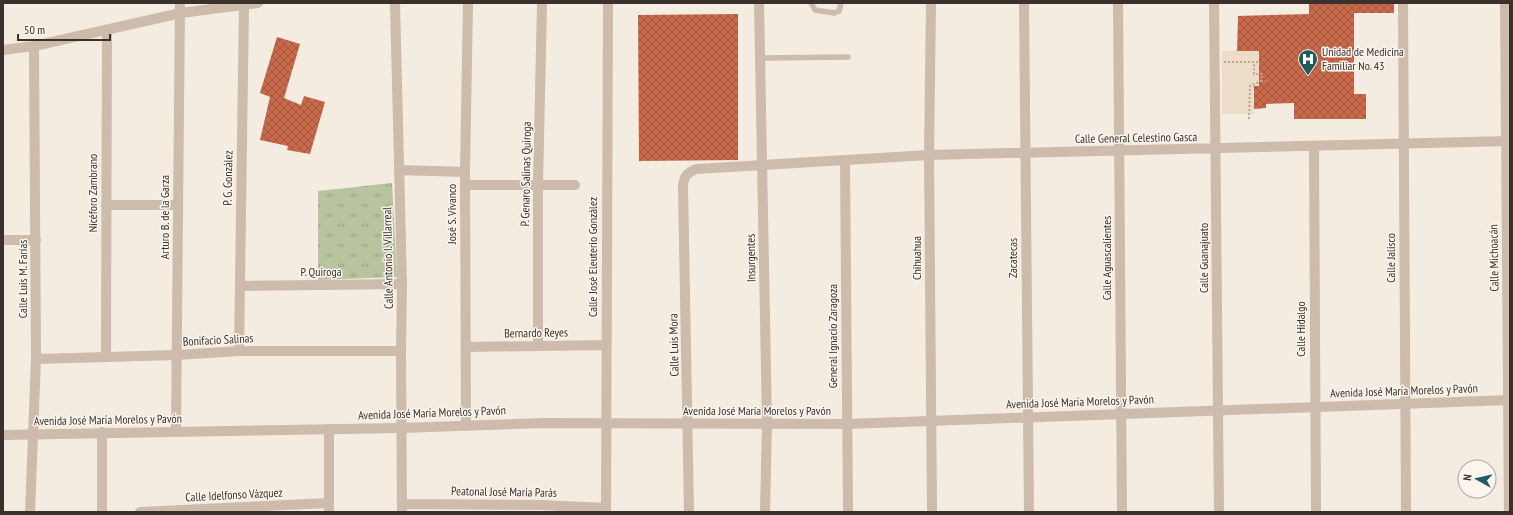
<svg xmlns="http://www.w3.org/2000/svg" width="1513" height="515" viewBox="0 0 1513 515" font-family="'PT Sans Narrow',sans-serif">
<defs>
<pattern id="park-tufts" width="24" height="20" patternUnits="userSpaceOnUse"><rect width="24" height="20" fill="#b8c4a0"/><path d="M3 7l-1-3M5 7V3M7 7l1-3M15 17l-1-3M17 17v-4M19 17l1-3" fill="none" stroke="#97a083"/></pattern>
<pattern id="building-cross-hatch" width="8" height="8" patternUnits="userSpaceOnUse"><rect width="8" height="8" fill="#c8694b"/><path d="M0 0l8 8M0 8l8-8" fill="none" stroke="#a4573f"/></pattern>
</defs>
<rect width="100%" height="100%" fill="#f4ebe1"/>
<path fill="url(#park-tufts)" d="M392 183 397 277 318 280V191Z"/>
<path fill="#ecdcc8" d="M1222 51H1259L1266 86H1254V114H1222Z"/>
<path fill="url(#building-cross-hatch)" d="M1309 3H1394V13H1354V94H1366V119H1294V103L1266 104V108L1254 109V86H1259V51H1237L1238 16 1309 14Z
M738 14V160L639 161 638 15Z
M277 37 300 44 284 98 301 105 304 96 325 102 310 154 287 150 288 146 260 140 270 97 260 93Z"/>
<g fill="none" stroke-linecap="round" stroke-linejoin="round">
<path stroke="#b9a596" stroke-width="2" stroke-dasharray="2 2" stroke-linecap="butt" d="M1224 62H1259
M1261 81H1266
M1249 119 1250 86 1261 81 1262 74H1254V62"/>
<path stroke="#cdbbac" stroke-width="5.5" d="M811 3 815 10 834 13 839 11 841 3
M761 58 848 57"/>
<path stroke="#cdbbac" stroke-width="10" d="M395 3 402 284 401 351 402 512
M759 3 767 423 765 512
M931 3 929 155 932 512
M1024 3 1029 512
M1118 3 1122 512
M1214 3 1219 512
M1403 3 1406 512
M1505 3 1509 512
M3 50 34 46 181 13 258 3
M1314 146 1316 512
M845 161 848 512
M399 170 465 172
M465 185H575
M106 205H178
M3 240H36
M240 286 402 284
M538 346V184L542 3
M466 347 606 345
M239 351 244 5
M106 356 107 31
M36 359 177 355 239 351H401
M466 426 465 172 468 3
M176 431 180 3
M102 432V512
M402 504 542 505 606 508
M30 512 36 359 34 46
M140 512 329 503
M329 512V429
M606 512 608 3
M689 512 683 186C684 176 687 173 696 169L929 155 1510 141"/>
<path stroke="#cdbbac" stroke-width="10" d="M3 435 401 428 543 423 847 424 1510 400"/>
</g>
<defs>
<symbol id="hospital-pin" viewBox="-11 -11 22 30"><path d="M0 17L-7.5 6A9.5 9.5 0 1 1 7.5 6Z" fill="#1f5a5e" stroke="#fbf5ee"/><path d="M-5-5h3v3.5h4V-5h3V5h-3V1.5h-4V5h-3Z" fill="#fff"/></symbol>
</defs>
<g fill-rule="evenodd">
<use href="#hospital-pin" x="1297" y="48" width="22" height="30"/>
</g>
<g text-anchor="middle" stroke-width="3" stroke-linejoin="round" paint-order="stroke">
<g font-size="12" fill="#3b302b" stroke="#fbf5ee" text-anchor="start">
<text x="1322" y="56">Unidad de Medicina<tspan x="1322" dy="14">Familiar No. 43</tspan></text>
</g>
<g font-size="12" fill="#3b302b" stroke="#fbf5ee">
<text transform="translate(1136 138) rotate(-1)" y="4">Calle General Celestino Gasca</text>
<text transform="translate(526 174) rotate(-89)" y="4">P. Genaro Salinas Quiroga</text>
<text transform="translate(228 178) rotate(-89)" y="4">P. G. González</text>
<text transform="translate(93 193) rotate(-90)" y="4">Nicéforo Zambrano</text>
<text transform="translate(452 214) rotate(-90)" y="4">José S. Vivanco</text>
<text transform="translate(165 217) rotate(-90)" y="4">Arturo B. de la Garza</text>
<text transform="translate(593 257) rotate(-90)" y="4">Calle José Eleuterio González</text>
<text transform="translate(388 258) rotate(-91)" y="4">Calle Antonio I. Villarreal</text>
<text transform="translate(751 258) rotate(-91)" y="4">Insurgentes</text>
<text transform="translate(917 258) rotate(-90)" y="4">Chihuahua</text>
<text transform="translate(1013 258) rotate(-90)" y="4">Zacatecas</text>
<text transform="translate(1107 258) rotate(-90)" y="4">Calle Aguascalientes</text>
<text transform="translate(1204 258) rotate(-90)" y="4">Calle Guanajuato</text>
<text transform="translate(1391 258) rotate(-90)" y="4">Calle Jalisco</text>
<text transform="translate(1494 258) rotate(-91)" y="4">Calle Michoacán</text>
<text x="321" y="276">P. Quiroga</text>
<text transform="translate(23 279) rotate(-90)" y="4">Calle Luis M. Farías</text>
<text transform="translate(1301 329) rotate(-90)" y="4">Calle Hidalgo</text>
<text transform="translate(536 333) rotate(-1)" y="4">Bernardo Reyes</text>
<text transform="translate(833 336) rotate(-90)" y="4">General Ignacio Zaragoza</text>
<text transform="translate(218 340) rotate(-3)" y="4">Bonifacio Salinas</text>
<text transform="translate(674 345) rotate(-91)" y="4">Calle Luis Mora</text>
<text transform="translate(1404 391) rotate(-2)" y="4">Avenida José María Morelos y Pavón</text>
<text transform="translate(1080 402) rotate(-2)" y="4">Avenida José María Morelos y Pavón</text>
<text x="757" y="415">Avenida José María Morelos y Pavón</text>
<text transform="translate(432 413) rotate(-2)" y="4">Avenida José María Morelos y Pavón</text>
<text transform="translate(108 420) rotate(-1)" y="4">Avenida José María Morelos y Pavón</text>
<text transform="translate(504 492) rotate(1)" y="4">Peatonal José María Parás</text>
<text transform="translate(234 495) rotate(-3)" y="4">Calle Idelfonso Vázquez</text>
</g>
</g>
<rect width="1513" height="515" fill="none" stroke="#3b302b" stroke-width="8"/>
<g transform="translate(1477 479) rotate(278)"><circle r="19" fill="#fbf5ee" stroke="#aea6a0"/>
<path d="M0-3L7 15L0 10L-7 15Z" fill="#1f5a5e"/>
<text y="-6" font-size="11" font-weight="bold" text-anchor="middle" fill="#3b302b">N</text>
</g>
<path d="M18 34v6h92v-6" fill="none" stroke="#3b302b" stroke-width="2"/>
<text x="24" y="34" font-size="12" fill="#3b302b" stroke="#fbf5ee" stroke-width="3" paint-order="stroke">50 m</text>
</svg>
